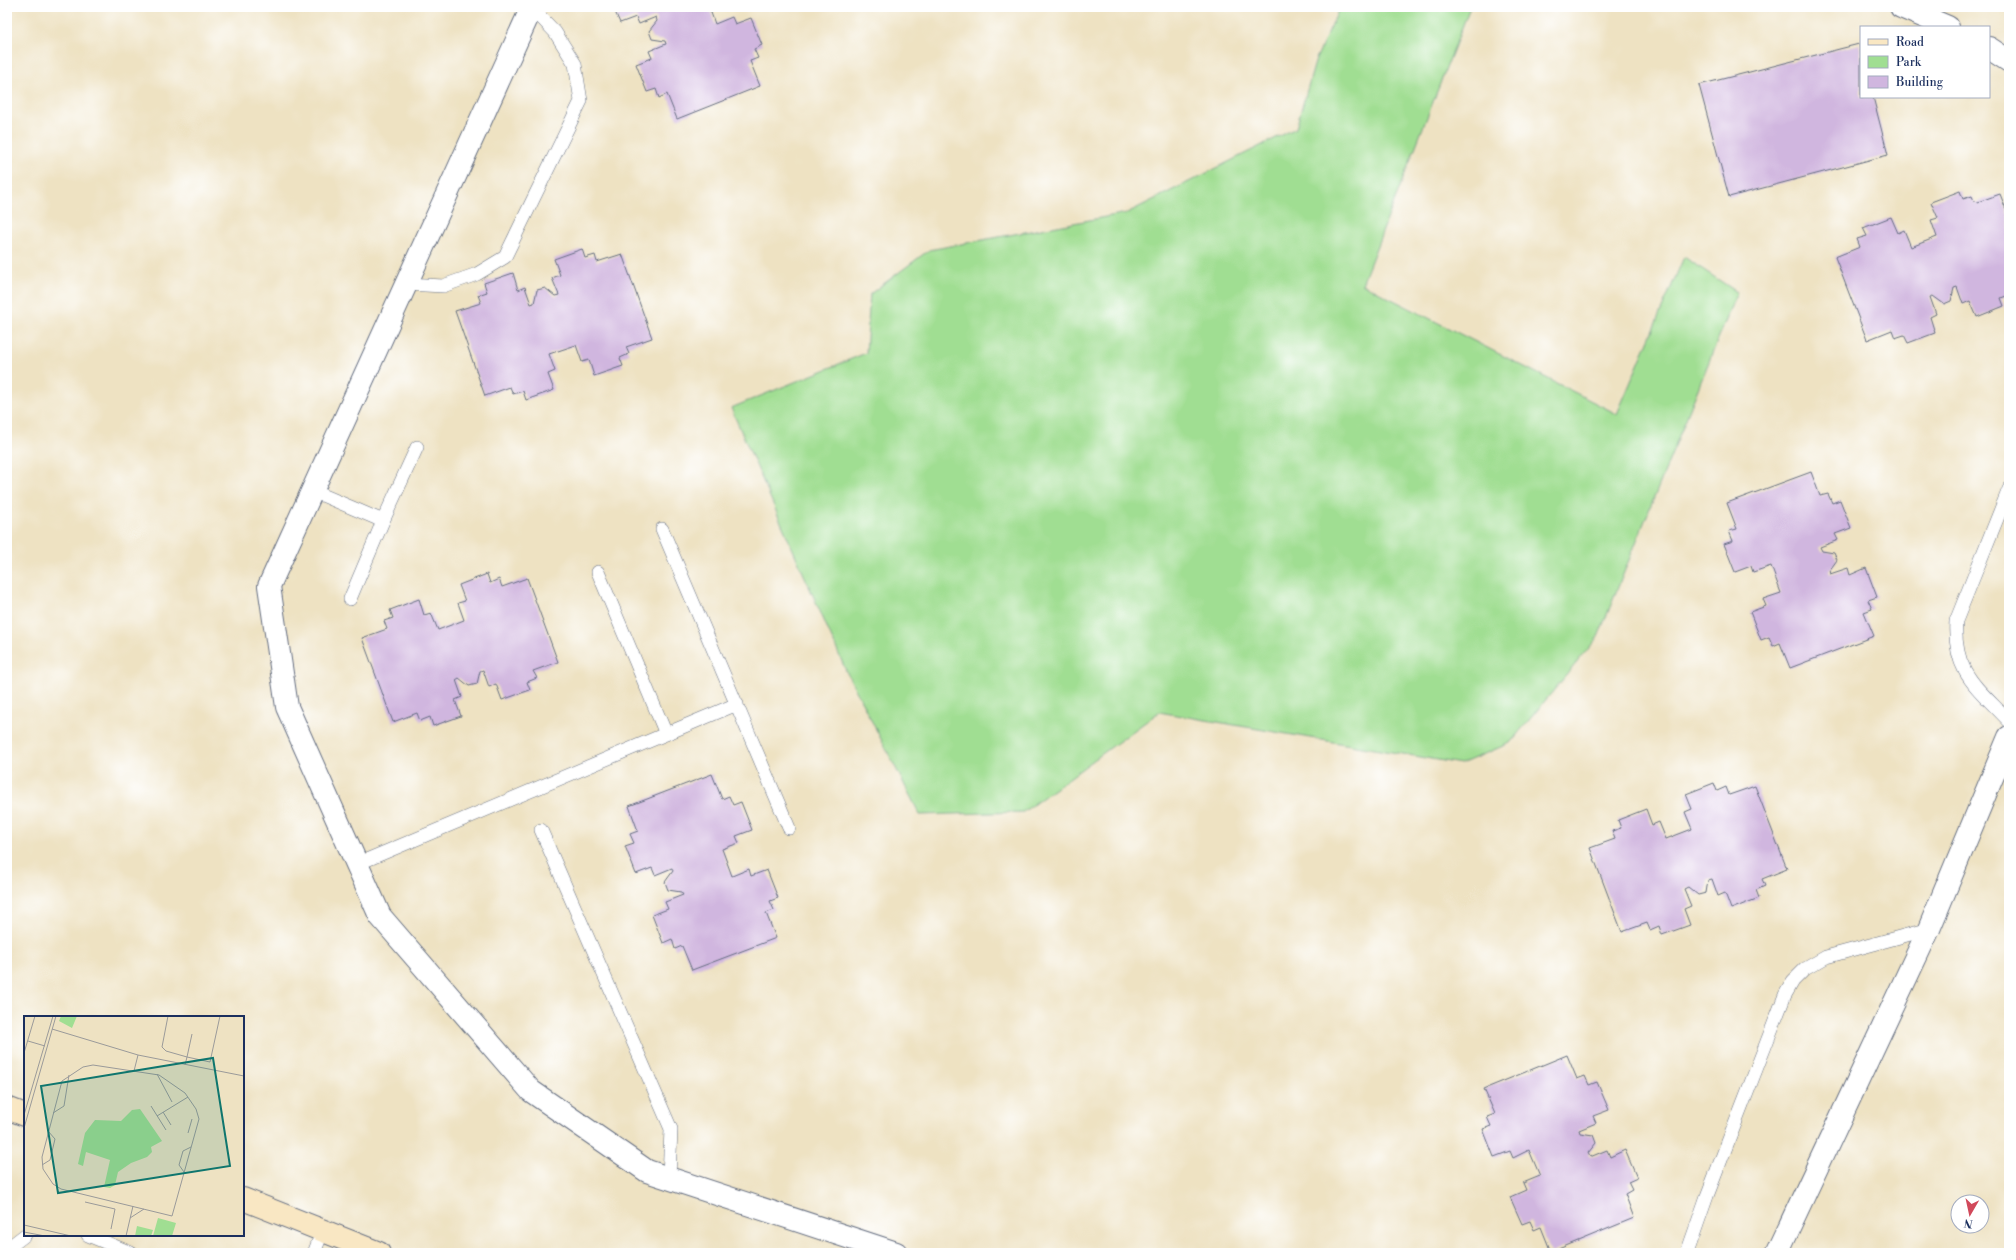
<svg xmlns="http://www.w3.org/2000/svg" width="2016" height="1260" viewBox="0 0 2016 1260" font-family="'Libre Bodoni',serif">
<rect width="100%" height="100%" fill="#fff"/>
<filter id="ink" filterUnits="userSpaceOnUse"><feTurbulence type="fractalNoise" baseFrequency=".025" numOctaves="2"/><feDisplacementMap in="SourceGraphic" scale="8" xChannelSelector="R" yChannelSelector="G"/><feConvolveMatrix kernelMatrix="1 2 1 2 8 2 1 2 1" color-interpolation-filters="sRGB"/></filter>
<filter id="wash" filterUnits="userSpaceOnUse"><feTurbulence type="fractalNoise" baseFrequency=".012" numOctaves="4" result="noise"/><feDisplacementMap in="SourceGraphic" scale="16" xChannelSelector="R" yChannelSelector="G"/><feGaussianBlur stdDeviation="0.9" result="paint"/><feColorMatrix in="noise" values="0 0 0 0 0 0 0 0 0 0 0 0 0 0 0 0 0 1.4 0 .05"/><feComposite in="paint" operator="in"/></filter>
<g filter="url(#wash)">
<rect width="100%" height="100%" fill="#eee2c2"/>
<path fill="#a0de92" stroke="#5e8678" d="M1340 7H1470L1362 284 1617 414 1684 257 1737 292 1598 637 1510 743 1461 764 1159 712 1023 812 920 815 847 673 731 408 866 353 870 294 929 250 1127 213 1296 128 1316 59Z"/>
<g id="blocks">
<path fill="#d0b6df" d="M613 7H709L715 24 732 17 735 24 751 18 762 45 754 49 758 58 750 61 760 86 677 119 667 94 659 98 656 89 647 92 636 64 652 58 649 51 666 44 665 41 652 39 649 31 657 21 656 17 639 24 636 17 620 23Z
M1859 44 1861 52V97H1873L1888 155 1729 197 1699 85Z
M1960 191 1963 199 1972 196 1975 203 2000 194 2009 217 2008 287 2009 295 2001 298 2004 306 1977 317 1970 301 1963 304 1957 287 1954 288 1951 301 1944 304 1933 296 1930 297 1936 314 1930 317 1935 333 1908 343 1904 335 1895 338 1892 330 1867 340 1835 257 1860 247 1857 239 1867 236 1863 228 1891 217 1898 233 1904 230 1911 247 1937 237 1931 220 1938 218 1931 202Z
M582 249 585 258 595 255 597 262 622 254 652 338 626 347 629 354 620 358 623 366 594 376 589 360 582 362 576 345 549 354 555 371 548 374 554 390 526 400 523 391 513 394 510 387 485 396 455 311 481 303 478 295 487 292 484 283 513 273 518 290 525 287 531 304 534 303 537 290 545 288 555 296 559 295 552 278 560 275 554 259Z
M1811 472 1820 496 1828 494 1832 503 1840 500 1851 528 1835 534 1838 540 1820 547 1822 551 1834 553 1837 560 1829 571 1830 574 1848 568 1850 575 1866 568 1877 597 1868 600 1872 609 1864 612 1874 636 1790 668 1780 643 1773 646 1769 637 1761 640 1750 612 1766 606 1763 599 1781 593 1771 566 1753 572 1751 566 1735 572 1724 544 1733 541 1729 531 1737 529 1727 503Z
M487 574 490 583 499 579 502 587 527 578 558 662 533 671 537 678 527 682 530 690 502 700 496 684 489 687 483 670 480 671 477 684 469 686 459 678 456 680 462 697 455 700 461 716 433 726 430 717 420 721 417 713 393 722 362 638 387 629 384 621 393 618 390 610 419 599 424 615 431 613 438 630 464 620 458 603 465 601 459 585Z
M712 774 722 799 729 796 733 805 741 802 752 830 736 836 739 843 722 849 732 876 749 869 751 876 767 870 778 898 770 901 774 910 766 913 776 938 692 970 682 946 675 949 672 939 663 943 652 915 668 909 665 902 683 895 681 892 668 890 665 882 673 871 672 868 655 875 652 868 636 874 625 846 634 843 630 834 638 831 629 806Z
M1714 783 1717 791 1726 787 1729 795 1755 786 1787 869 1762 879 1765 886 1756 890 1759 898 1731 909 1725 893 1718 896 1712 879 1708 880 1706 893 1698 895 1688 887 1684 889 1691 906 1684 909 1690 925 1662 935 1659 926 1650 930 1647 923 1622 932 1590 848 1615 839 1612 831 1621 828 1618 820 1646 809 1652 825 1659 822 1666 839 1692 829 1685 812 1692 809 1686 794Z
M1567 1055 1577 1079 1585 1076 1589 1085 1597 1082 1609 1110 1593 1116 1596 1123 1579 1130 1580 1133 1593 1135 1596 1143 1588 1153 1590 1157 1607 1150 1610 1157 1625 1150 1637 1178 1628 1182 1632 1190 1625 1194 1634 1218 1551 1252 1541 1227 1534 1230 1530 1221 1522 1224 1510 1197 1526 1190 1523 1183 1540 1176 1529 1150 1513 1158 1510 1151 1494 1157 1483 1129 1491 1126 1487 1117 1495 1114 1484 1089Z"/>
</g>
</g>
<g filter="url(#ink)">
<use href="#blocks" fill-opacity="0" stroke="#656e81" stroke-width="1"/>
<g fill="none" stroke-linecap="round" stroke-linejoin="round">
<defs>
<path id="lane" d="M407 284 443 286 477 274 505 257 581 101 575 64 555 32 532 8
M2009 489 1956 621C1953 673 1976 686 2009 721
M313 491 383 521
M662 529 789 828
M598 572 666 734
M350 599 383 521 417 447
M541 830 671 1129 669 1178
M357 864 737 704
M88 1235 131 1253
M9 1253 12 1245 25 1235
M314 1253 323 1230
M1687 1253 1707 1196 1785 995 1793 981 1805 969 1826 957 1929 929"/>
<path id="street" d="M532 7 269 586 287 707 380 916 531 1091 647 1171 896 1253
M1901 7 1948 27
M1989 48 2009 61
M1777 1253 1929 929 2009 737"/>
<path id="secondary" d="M7 1108 25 1115
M243 1199 379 1253"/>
</defs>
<use href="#lane" stroke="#656e81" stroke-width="14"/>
<use href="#street" stroke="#656e81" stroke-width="24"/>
<use href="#secondary" stroke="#656e81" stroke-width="24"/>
<use href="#lane" stroke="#fff" stroke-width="13"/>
<use href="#street" stroke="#fff" stroke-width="22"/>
<use href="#secondary" stroke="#f9e7c3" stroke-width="22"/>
</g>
</g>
<g transform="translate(24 1016)">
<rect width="220" height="220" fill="#eee2c2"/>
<path d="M37 0H53L48 12 35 5ZM116 93 138 125 127 131 128 136 123 141 107 147 94 156 91 169 86 172 80 171 86 144 62 136 59 150 54 148 61 117 71 104 97 105 108 94ZM134 202 152 207 148 220H129ZM113 210 129 214 127 220H111Z" fill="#a0de92"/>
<path fill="none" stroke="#9a9a9a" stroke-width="1" d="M144 0 138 31 142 35 163 41 161 49M28 13 114 39 220 60M168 18 163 41 186 46 196 0M4 25 21 30M0 37 11 0M69 49 135 59 161 77 172 93 175 103 148 200 37 173 29 168 19 153 18 141 38 65 59 51ZM110 55 114 39M133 58 148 86M127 90 142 114M139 96 147 109M29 97 40 90 45 59M0 99 29 0M133 100 164 81M0 112 32 0M164 117 168 103M18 149 26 144 31 123 24 115M160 156 155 149 159 135 167 131M61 186 91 193 87 213M106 202 120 193M0 209 47 220M0 216 21 220M102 220 109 190"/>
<path fill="#0f766e" fill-opacity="0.15" stroke="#0f766e" stroke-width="2" d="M189 42 206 150 34 177 17 70Z"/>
<rect width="220" height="220" fill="none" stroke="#1b2f5e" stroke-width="2"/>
</g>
<rect width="2016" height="1260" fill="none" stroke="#fff" stroke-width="24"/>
<rect x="1860" y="26" width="130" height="72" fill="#ffffff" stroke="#a4acbf"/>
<rect x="1868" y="39" width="20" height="6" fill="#f9e7c3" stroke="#a4acbf"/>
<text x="1896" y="46" font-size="12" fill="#1b2f5e">Road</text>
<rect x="1868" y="56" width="20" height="12" fill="#a0de92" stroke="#a4acbf"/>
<text x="1896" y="66" font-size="12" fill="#1b2f5e">Park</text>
<rect x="1868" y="76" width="20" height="12" fill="#d0b6df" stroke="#a4acbf"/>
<text x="1896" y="86" font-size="12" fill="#1b2f5e">Building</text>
<g transform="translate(1970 1214) rotate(189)"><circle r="19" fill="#ffffff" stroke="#a4acbf"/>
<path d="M0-3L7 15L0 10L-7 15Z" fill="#d1495b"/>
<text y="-6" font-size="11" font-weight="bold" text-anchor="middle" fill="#1b2f5e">N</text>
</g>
</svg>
